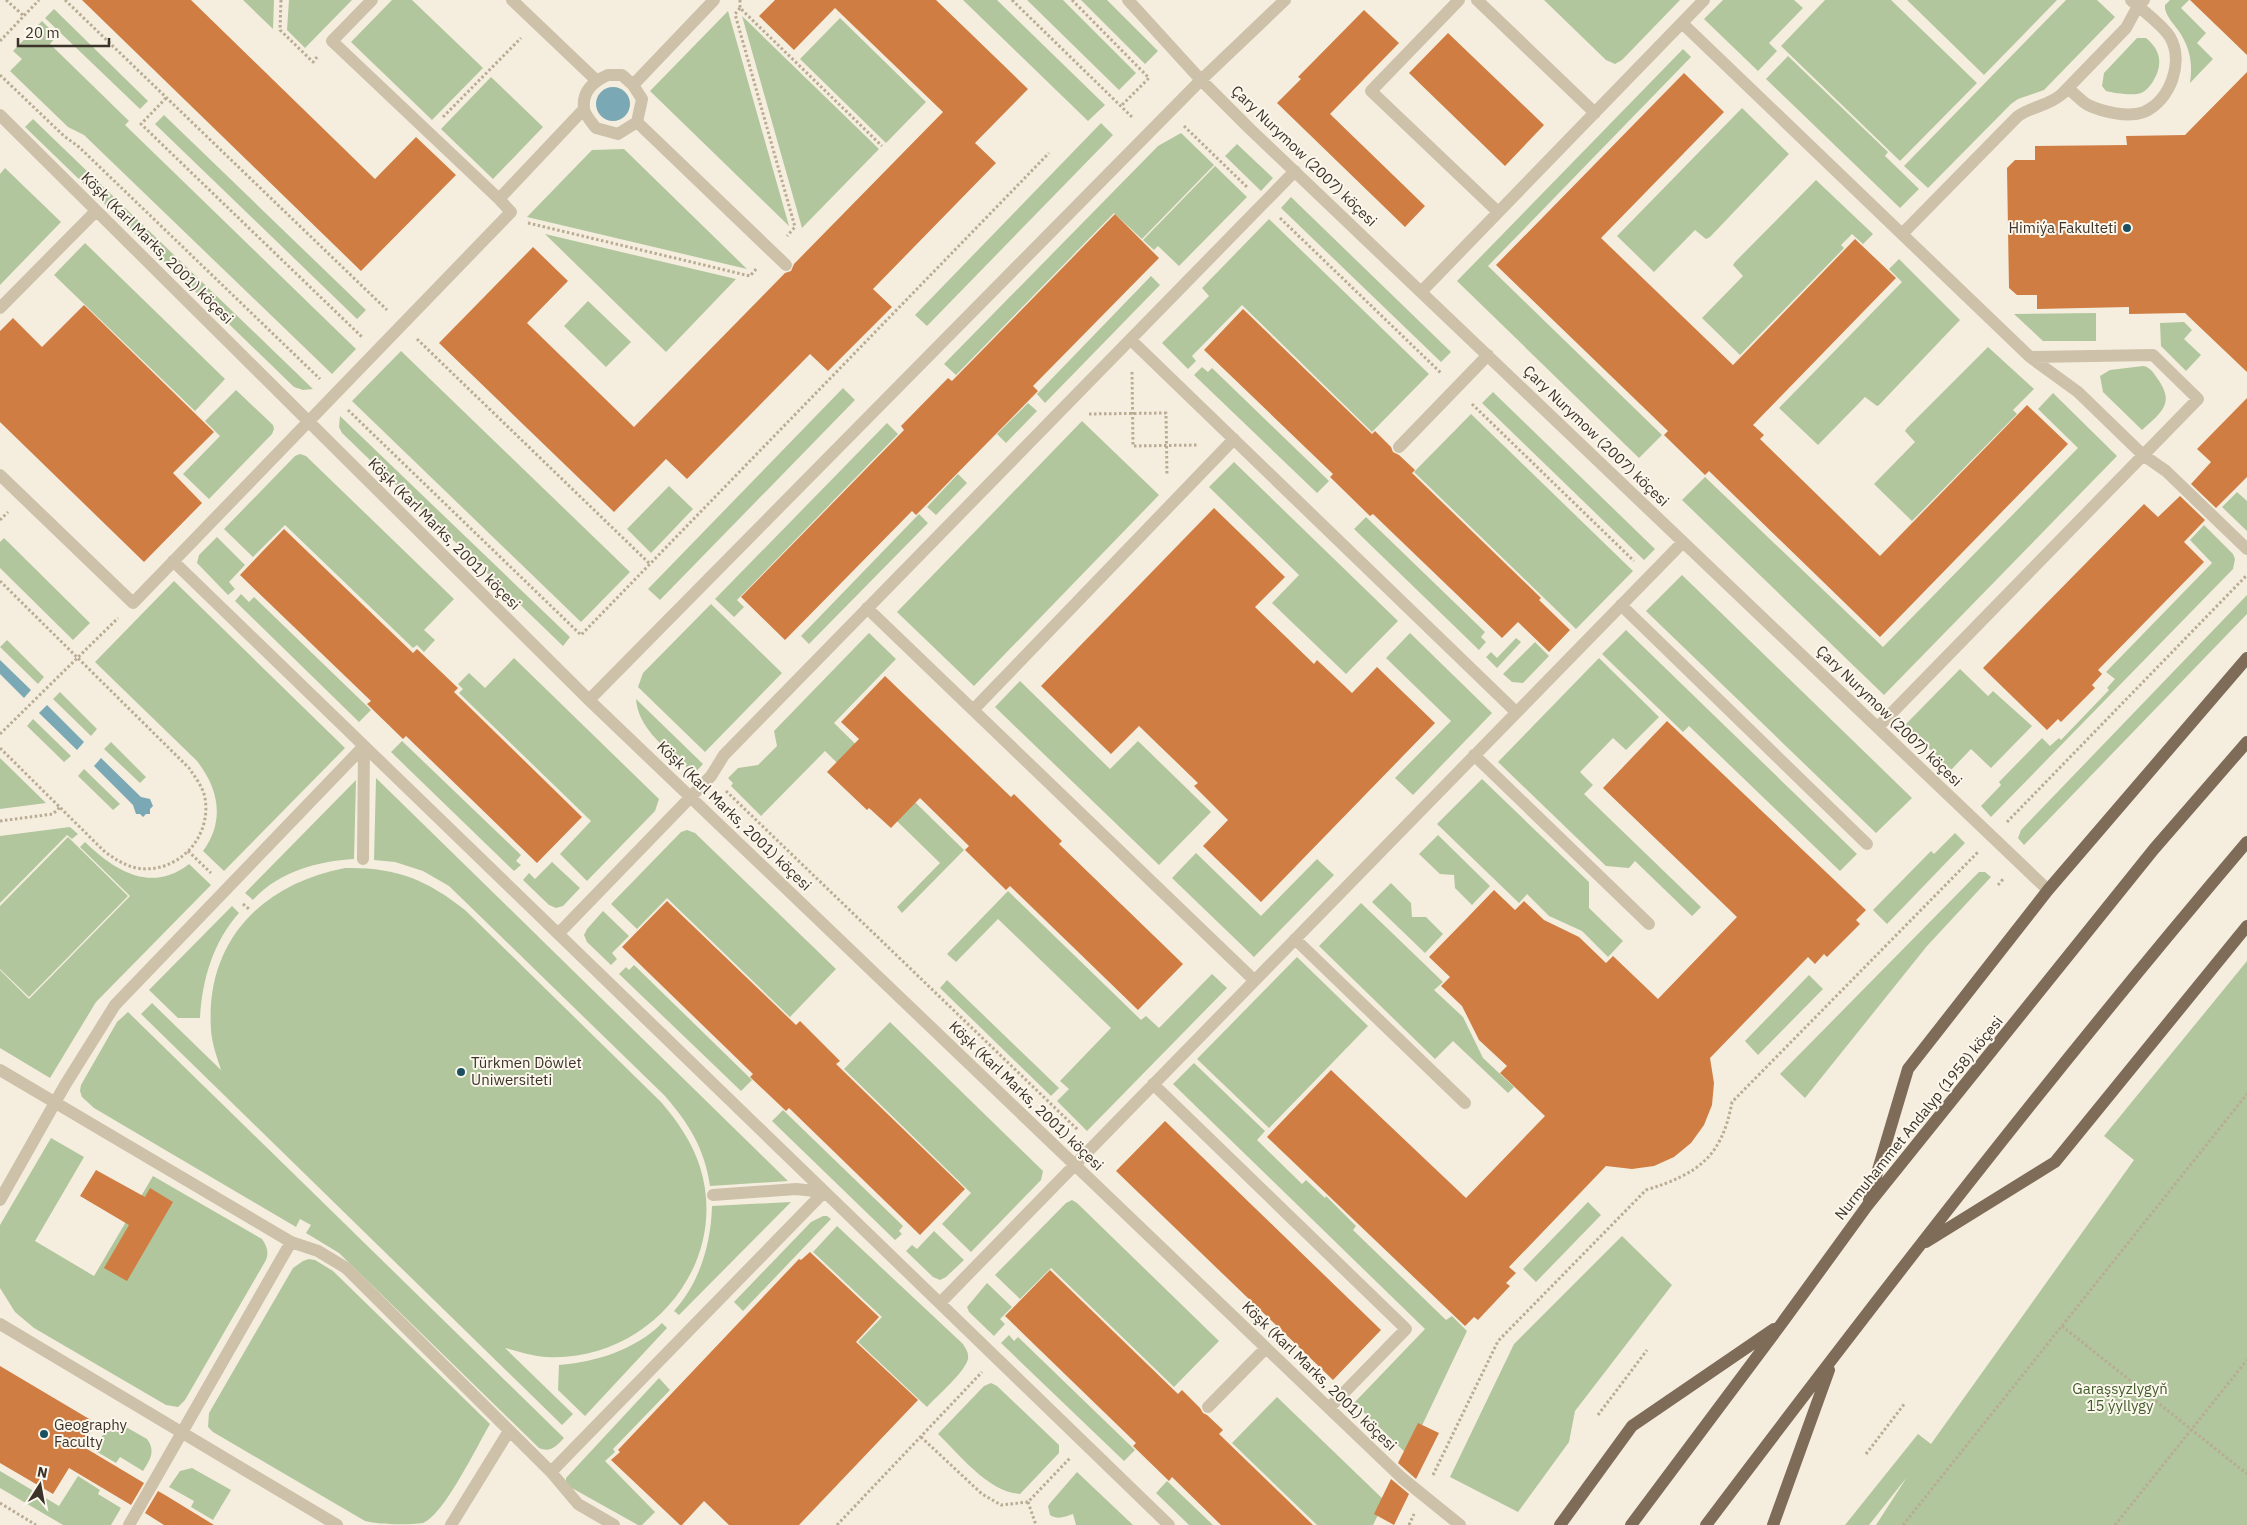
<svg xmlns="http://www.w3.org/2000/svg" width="2247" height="1525" viewBox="0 0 2247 1525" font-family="'IBM Plex Sans',sans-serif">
<rect width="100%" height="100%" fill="#f5eedf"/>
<path fill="#b1c69d" d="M243 0H274L273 29Z
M289 0H352L305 48 287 30Z
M392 0H412L483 68 432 120 351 42Z
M963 0H997L1105 105 1088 121Z
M1027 0H1063L1136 73 1119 90Z
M1081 0H1107L1158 51 1145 64Z
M1544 0H1680L1622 60 1615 64 1606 60Z
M1723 0H1794L1803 8 1769 43 1777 51 1758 71 1704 19Z
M1825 0H1891L1977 83 1900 161 1781 46Z
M1907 0H2057L1984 75Z
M2066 0H2097L2115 17 2044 90 2018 99 2011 104 1928 188 1904 166Z
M2170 0H2189L2181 8 2206 33 2197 43 2213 59 2190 83C2193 63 2190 47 2178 30 2173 23 2167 17 2165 9V5Z
M54 9 148 101 140 109 45 18Z
M728 11 789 226 650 91Z
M742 16 879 149 802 228Z
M840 18 926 102 886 143 800 59Z
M42 21 57 36 50 44 129 121 125 125 356 349 332 374 84 135 68 127 10 71 22 59 13 51Z
M2137 38H2146C2162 51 2163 66 2152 83 2149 87 2146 91 2141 93 2134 96 2113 93 2106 91L2102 86 2104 73Z
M1683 49 1691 57 1488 266 1662 435 1639 458 1457 281Z
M1788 56 1888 152 1885 156 1919 189 1900 208 1766 79Z
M491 77 543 127 493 179 441 129Z
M1742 108 1789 154 1710 237 1706 239 1695 230 1654 272 1617 236Z
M164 115 366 310 357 319 155 124Z
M33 119 313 389 303 390 294 387 25 127Z
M1101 123 1113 135 927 326 915 315Z
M1181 133 1214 165 1142 239 1114 213 956 375 944 364 1158 146Z
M1237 144 1273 178 1261 191 1225 156Z
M624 149 747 269 527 217 592 150Z
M1215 166 1247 197 1179 266 1158 246 1154 250 1143 240Z
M5 168 61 222 0 285V174Z
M1816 180 1873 234 1863 244 1852 234 1841 245 1844 248 1740 355 1702 318 1743 276 1733 265 1735 262Z
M1291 197 1451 352 1441 362 1281 208Z
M1269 219 1429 374 1372 432 1242 305 1192 356 1196 361 1188 369 1162 343 1209 296 1202 288Z
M545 234 736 279 666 352Z
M85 243 225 379 195 411 54 275Z
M1899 259 1960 320 1879 405 1877 406 1865 397 1818 445 1779 408 1902 282 1889 269Z
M1151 276 1160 285 1045 403 1037 394Z
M588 301 631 342 606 367 564 326Z
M2096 313V341H2043L2014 314Z
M2184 322 2192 330 2184 339 2201 355 2186 371 2161 346 2160 323Z
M1988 347 2034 389 2013 410 2017 414 1912 521 1874 484 1915 442 1905 431 1907 428Z
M401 351 630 572 581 622 352 401Z
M2143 366C2150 367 2153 372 2157 378 2176 404 2161 412 2142 430L2103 392 2100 376 2110 370Z
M1202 367 1208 372 1212 368 1329 481 1317 493 1194 375Z
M843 388 855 400 660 600 648 589Z
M236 390 273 425 274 429 272 434 209 499 183 474 220 436 205 421Z
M1493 392 1655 549 1644 560 1482 403Z
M2053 393 2117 456 1884 695 1682 500 1705 477 1883 647 2078 448 2038 409Z
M1028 403 1037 411 1006 443 997 434Z
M1471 414 1633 571 1576 629 1414 472Z
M340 416 570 637 563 646 342 433 339 427Z
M1082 421 1159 495 974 686 897 612Z
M887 423 898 434 737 600 744 607 734 617 715 599Z
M300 454 306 456 454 599 424 630 435 640 424 652 417 645 413 648 285 525 253 557 224 529 295 456Z
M1234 462 1398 621 1346 674 1272 603 1299 575 1209 487Z
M958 474 967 483 936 515 927 507Z
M669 486 693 509 651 553 627 529Z
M2237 492 2247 501V531L2222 507Z
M919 514 928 523 809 644 801 636Z
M1366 517 1485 632 1481 637 1486 642 1479 650 1354 529Z
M2204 525 2233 554 2235 559 2233 569 1991 817 1981 806 2001 785 1999 782 2042 738 2050 746 2059 738 2061 740 2109 690 2107 688 2115 679 2106 672 2212 563 2190 540Z
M217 537 245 565 229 582 235 589 228 595 197 563 199 555Z
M4 538 90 623 73 640 0 568V542Z
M1682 575 1912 798 1876 833 1646 611Z
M174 581 345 748 224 871 203 851C225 821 219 789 197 761L95 662Z
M241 594 249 602 254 597 371 710 359 722 235 601Z
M2247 595V614L2024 845 2018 838 2021 830Z
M711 604 782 673 705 752 638 687 643 673Z
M1626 630 1857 854 1840 871 1689 726 1683 732 1602 654Z
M869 633 896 659 834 723 964 850 902 913 897 907 940 863 825 751 761 816 731 786 733 783 728 778 738 768 758 765 777 746 774 731Z
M1410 633 1492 713 1413 795 1395 778 1451 721 1386 658Z
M1516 638 1521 642 1497 668 1486 657 1491 652 1497 658Z
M7 640 44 677 38 684 0 647Z
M1535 642 1549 656 1523 683 1512 682 1503 674Z
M514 658 659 799 655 811 587 881 560 854 591 821 459 693 463 689 458 684 469 673 485 688Z
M1599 658 1659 717 1626 750 1613 738 1580 772 1593 785 1584 794 1701 907 1692 916 1635 861 1629 868 1606 866 1498 762Z
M1960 669 1988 696 1993 691 2032 726 1991 768 1971 749 1951 770 1905 725Z
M1020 681 1110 769 1138 741 1211 812 1159 865 995 707Z
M60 692 97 729 91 736 53 699Z
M636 699 703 764 694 774C673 754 638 731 636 699Z
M33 719 71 756 64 762 27 726Z
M402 741 521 855 516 861 521 865 514 871 391 752Z
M111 742 146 777 140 783 104 749Z
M0 758 46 803 0 809Z
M84 769 120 804 113 810 78 776Z
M376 778 788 1181 710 1186C705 1149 688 1122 664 1095L449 886 423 871 395 862 374 860Z
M1482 779 1589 882V908L1623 941 1608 957 1582 931 1549 916 1527 894 1519 903 1437 824Z
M356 780 354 859C318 861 278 872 253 900L245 893Z
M70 827 78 834 72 839 67 835 0 903V836Z
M687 830 695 833 836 969 790 1017 667 898 637 929 611 904 681 832Z
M1955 833 1965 843 1887 924 1873 910 1931 851 1934 854Z
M1438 835 1490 886 1472 905 1455 888 1454 875 1440 874 1419 854Z
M68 837 128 896 29 997 0 969V906Z
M85 842C114 870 151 894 189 864L211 885 96 1002 50 1078 0 1048V970L29 999 130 896 80 847Z
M1196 853 1261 916 1317 859 1334 875 1254 957 1172 878Z
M552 862 580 888 563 906 556 908 549 905 523 880 529 873 535 879Z
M345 868C395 867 426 879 465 910L661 1102C678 1122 692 1142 700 1167 731 1266 646 1363 546 1357 531 1356 518 1351 505 1348L573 1414 562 1425 141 1014 152 1003 221 1070C217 1057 212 1044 211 1030 205 941 262 884 345 868Z
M1979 872H1985L1991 877 1927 946 1805 1098 1780 1074Z
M1391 883 1411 903 1412 917H1426L1443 934 1425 953 1372 902Z
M1008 891 1141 1020 1146 1016 1159 1028 1212 974 1227 988 1087 1131 1057 1101 1069 1089 1060 1081 1111 1028 998 919 956 962 947 954Z
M1361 903 1443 982 1434 990 1463 1017 1483 1058 1514 1087 1508 1093 1453 1041 1435 1059 1319 946Z
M232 906 239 913C213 942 202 980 200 1018H178L149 990Z
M603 911 629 936 612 953 617 959 611 965 587 942 584 935 587 929Z
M1297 957 1368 1026 1269 1128 1197 1059Z
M2247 961V1525H1876L1907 1477 1869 1525H1845L1918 1434 1931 1444 2134 1160 2104 1136Z
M634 965 752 1080 741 1091 619 974 626 967 629 970Z
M1809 975 1823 989 1758 1055 1745 1041Z
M947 980 1059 1088 1051 1096 940 988Z
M128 1012 564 1438C556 1446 551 1453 539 1448L339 1253 306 1233 311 1225 300 1219 296 1227 94 1108 82 1097 80 1091 81 1085 117 1022Z
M890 1022 1043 1171 1041 1180 971 1252 942 1224 971 1193 844 1069Z
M1194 1063 1265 1131 1257 1140 1302 1184 1306 1180 1325 1198 1326 1196 1356 1226 1353 1230 1446 1320 1452 1316 1467 1331 1408 1455 1354 1403 1425 1329 1173 1084Z
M783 1110 903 1226 899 1231 902 1234 895 1240 772 1121Z
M51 1138 84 1157 35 1241 94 1276 153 1176 262 1239C267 1246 269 1252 266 1260L185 1400 178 1407 166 1405 34 1328 15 1312 0 1288V1225Z
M1072 1200 1077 1203 1219 1341 1174 1387 1051 1268 1020 1299 995 1275 1066 1203Z
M791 1202 679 1315 674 1311C700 1282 711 1244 712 1206Z
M1588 1202 1601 1215 1536 1282 1523 1269Z
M823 1216H827L831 1219 743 1311 734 1302 811 1222Z
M837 1226 963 1344C966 1349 969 1353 968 1359 965 1372 937 1396 927 1407L858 1342 882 1317 813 1252Z
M934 1231 964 1260 946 1277 940 1280 933 1277 906 1251 912 1245 917 1249Z
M1622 1236 1672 1285 1575 1411 1569 1442 1518 1512 1450 1477 1514 1344Z
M309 1259 315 1260 333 1271 490 1424C477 1446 444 1515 423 1523 407 1525 381 1525 365 1521L213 1432 208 1427 209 1413 293 1268 303 1261Z
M987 1283 1012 1307 1000 1319 1005 1324 994 1336 969 1312 967 1307Z
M662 1323 667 1328 585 1416 558 1390 559 1365C596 1362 635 1350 662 1323Z
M1009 1335 1014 1341 1018 1337 1135 1450 1124 1461 1001 1343Z
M659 1378 670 1390 613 1449 615 1452 605 1461 655 1512 642 1525H638L570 1487 566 1482V1478Z
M991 1383 997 1386 1059 1445V1453L1020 1494C988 1492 960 1455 938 1434L984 1386Z
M1277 1397 1385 1501 1373 1525H1317L1232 1443Z
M112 1419 147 1439C156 1451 150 1460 143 1471L120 1457 116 1463 94 1450Z
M192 1468 231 1490 213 1520 191 1507 194 1501 169 1487 180 1471Z
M0 1471 59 1506 78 1476 100 1490 98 1494 121 1508 111 1525H63L0 1488Z
M1077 1472 1133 1525H1076L1073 1514C1065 1517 1057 1520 1050 1515L1048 1506 1051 1502Z
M1167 1481 1213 1525H1189L1156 1493Z"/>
<path fill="#7ba8b5" d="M596 104a17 17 0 1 1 34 0a17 17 0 1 1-34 0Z
M0 660 31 690 24 698 0 674Z
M47 705 84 742 77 750 39 713Z
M101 758 141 797 150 799 153 806 150 809V814H146L143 817 140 814H136L133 805 94 766Z"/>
<path fill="#cf7d42" d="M82 0H191L375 179 416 137 456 175 361 271Z
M775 0H936L1028 89 975 143 996 163 873 289 892 307 828 371 810 354 687 479 666 459 614 512 439 343 533 247 568 281 527 323 634 427 785 273 791 271 794 264 943 112 835 8 794 50 759 16Z
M2190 0H2247V55Z
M1364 10 1399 43 1330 114 1425 206 1405 227 1277 103 1301 79 1298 77Z
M1448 33 1544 125 1505 166 1409 73Z
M2247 72V372L2185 313 2129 314V307L2037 309V295H2017L2009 288 2007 168 2015 160H2035V146L2127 145 2126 136 2185 135Z
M1684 73 1724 112 1601 238 1733 365 1855 239 1896 278 1753 425 1764 435 1760 439 1880 556 2027 405 2068 444 1880 637 1709 471 1705 475 1664 435 1668 431 1496 265Z
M1115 214 1159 258 1033 386 1038 391 935 496 916 515 912 511 785 640 741 597 904 430 901 426 948 378 952 381Z
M84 305 214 432 173 473 202 503 144 562 0 422V331L13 318 42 347Z
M1243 309 1372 434 1375 431 1391 447 1393 452 1399 455 1415 470 1412 473 1541 598 1539 600 1570 630 1549 652 1518 622 1502 638 1373 514 1370 516 1330 477 1333 474 1204 350Z
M2247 398V477L2216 508 2191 484 2211 462 2197 449Z
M2180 496 2205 520 2184 542 2204 562 2098 670 2102 674 2092 685 2095 688 2061 722 2058 719 2047 730 1983 668 2144 504 2158 517Z
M1214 508 1285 577 1255 607 1314 664 1317 660 1352 693 1377 667 1435 723 1261 902 1203 846 1228 820 1194 786 1198 783 1139 726 1111 754 1041 686Z
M284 529 413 653 417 649 458 688 454 692 582 817 537 863 406 736 403 739 367 704 371 701 240 575Z
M885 676 1011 797 1014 794 1062 841 1059 844 1183 964 1138 1010 1010 886 1006 890 965 850 969 846 920 798 891 828 869 808 867 810 827 772 859 739 841 722Z
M1667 721 1866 910 1856 920 1860 924 1827 957 1824 954 1815 964 1808 957 1710 1058 1714 1083 1712 1105 1704 1125 1691 1143 1674 1157 1654 1166 1632 1169 1606 1166 1509 1267 1516 1273 1506 1283 1510 1286 1478 1320 1474 1317 1465 1326 1267 1137 1331 1070 1466 1198 1545 1116 1500 1073 1507 1066 1479 1040 1462 1006 1441 986 1450 977 1429 957 1468 917 1494 890 1515 910 1524 901 1544 920 1579 937 1606 963 1613 956 1658 999 1737 917 1603 788Z
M667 901 796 1025 800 1021 840 1061 836 1064 965 1189 920 1235 789 1108 786 1111 750 1077 753 1074 622 947Z
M1165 1121 1381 1330 1333 1380 1116 1171Z
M96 1170 145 1197 150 1188 173 1202 127 1281 104 1268 129 1225 80 1196Z
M810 1252 879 1317 856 1342 918 1400 799 1525H729L704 1501 682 1525H680L611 1460 620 1452 618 1450 799 1259 801 1260Z
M1050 1270 1178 1394 1182 1390 1200 1408 1203 1413 1207 1415 1223 1430 1219 1434 1313 1525H1221L1172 1477 1169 1481 1133 1446 1136 1443 1005 1316Z
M0 1366 96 1423 82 1446 144 1483 131 1505 69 1468 53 1494 0 1463Z
M1418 1423 1439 1433 1416 1479 1398 1463Z
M1391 1479 1409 1494 1394 1525 1374 1514Z
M158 1491 165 1495 214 1525H164L145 1513Z"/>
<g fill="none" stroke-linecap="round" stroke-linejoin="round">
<path stroke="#baab93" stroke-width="3" stroke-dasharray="2.5 2.5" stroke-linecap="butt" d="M6 0 24 16
M65 0 387 310
M281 0 280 30 313 62 317 57
M740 0V8L882 146
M1012 0 1133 118
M1072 0 1149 78 1121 106
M740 8 735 14 795 227 787 236
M0 41 39 0
M0 75 64 136 79 147 320 379
M166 98 141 124 362 337
M443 117 521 38
M1184 126 1248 188
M1280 218 1441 373
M528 223 750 276 757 268
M417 339 650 564
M1132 372 1133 446 1197 445
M1472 404 1634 561
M348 410 581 635 1049 153
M1089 414 1166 413 1167 476
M0 520 8 512
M0 581 189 768C195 777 203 787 205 798 212 839 176 875 136 868 124 865 115 859 105 852L0 748
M0 734 118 618
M726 791 1078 1130
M0 821 53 814 60 807
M2007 822 2247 575
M188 851 211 873
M1998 885 2004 878
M243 904 249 909
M2062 1326 2247 1474
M1598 1415 1647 1350
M921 1437 982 1494 1001 1505 1028 1502 1070 1458
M1866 1454 1905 1403
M1433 1475 1498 1341 1646 1190C1698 1174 1722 1157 1732 1102L1978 852
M1028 1502 1036 1525
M0 1503 36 1525
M837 1525 982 1372
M1409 1525 1414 1514
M1903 1525 2247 1094
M2115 1525 2247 1360"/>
<path stroke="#cec1a9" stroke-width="12" d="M372 0 332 41 499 199
M512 0 596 80
M1128 0 1201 80 1250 129 2048 890
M1459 0 1371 91 1498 212
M1477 0 1595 113
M1682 23 2030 357 2078 392 2143 455 2166 471 2247 549
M608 75H622L633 85 642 99 637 122 618 134 596 128C592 123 584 114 584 108 582 91 594 81 608 75Z
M633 85 714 0
M2068 88C2074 93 2081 101 2088 105 2103 112 2128 118 2144 112 2171 100 2184 61 2170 37 2163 25 2142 10 2131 0
M0 115 589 700 1402 1478 1460 1525
M637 122 786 265
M1902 234 2017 117C2031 106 2047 107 2062 94L2126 28 2138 6 2144 0
M1421 292 1704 0
M0 308 96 211
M1131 340 1516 712
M1399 447 1488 355
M0 475 133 603 511 212 499 199 584 109
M173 561 1169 1525
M1621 605 1867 844
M867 608 1254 980
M589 700 1201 80 1285 0
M973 710 1234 439
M1878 727 2198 399 2153 355 2030 357
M1474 755 1649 924
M363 859 364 746
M558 934 711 776 724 755 1295 171
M1295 939 1465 1103
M0 1070 291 1242 318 1251 346 1268 551 1472
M1153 1084 1406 1329 1329 1408
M713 1195 796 1189 824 1192
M0 1200 65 1085 115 1005 364 746
M940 1303 1683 542
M0 1324 337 1525
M1208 1407 1266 1348
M129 1525 291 1242
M451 1525 509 1431
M614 1525 578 1504 551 1472 824 1192"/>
<path stroke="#7e6c59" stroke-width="12" d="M1869 1200 1908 1069 2048 890 2247 658
M1926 1242 2055 1162 2247 926
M1560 1525 1632 1426 1774 1329
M1631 1525 1782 1323 1867 1206 2154 849 2247 742
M1706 1525C1881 1293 2059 1063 2247 842
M1773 1525 1829 1370"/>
</g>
<g fill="#1b5061" stroke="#fcf7ec" stroke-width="2">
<circle cx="2127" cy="228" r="5"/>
<circle cx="461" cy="1072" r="5"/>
<circle cx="44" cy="1434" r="5"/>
</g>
<g text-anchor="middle" stroke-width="4" stroke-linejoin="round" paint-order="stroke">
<g font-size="15" fill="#3b3229" stroke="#fcf7ec">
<text transform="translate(1304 156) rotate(44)" y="5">Çary Nurymow (2007) köçesi</text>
<text transform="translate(157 248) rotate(45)" y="5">Köşk (Karl Marks, 2001) köçesi</text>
<text transform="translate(1596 436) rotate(44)" y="5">Çary Nurymow (2007) köçesi</text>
<text transform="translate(444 534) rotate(45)" y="5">Köşk (Karl Marks, 2001) köçesi</text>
<text transform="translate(1889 716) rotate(44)" y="5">Çary Nurymow (2007) köçesi</text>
<text transform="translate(734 816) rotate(44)" y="5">Köşk (Karl Marks, 2001) köçesi</text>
<text transform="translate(1026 1096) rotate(44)" y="5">Köşk (Karl Marks, 2001) köçesi</text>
<text transform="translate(1919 1118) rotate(-51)" y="5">Nurmuhammet Andalyp (1958) köçesi</text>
<text transform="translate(1319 1376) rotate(44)" y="5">Köşk (Karl Marks, 2001) köçesi</text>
</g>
<g font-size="15" fill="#3b3229" stroke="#fcf7ec" text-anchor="start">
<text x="2117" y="233" text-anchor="end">Himiýa Fakulteti</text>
<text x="471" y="1068">Türkmen Döwlet<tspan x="471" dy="17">Uniwersiteti</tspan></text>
<text x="54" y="1430">Geography<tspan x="54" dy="17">Faculty</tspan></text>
</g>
<g font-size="15" fill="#415c2b" stroke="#fcf7ec">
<text x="2120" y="1394">Garaşsyzlygyň<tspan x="2120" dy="17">15 ýyllygy</tspan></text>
</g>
</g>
<g transform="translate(40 1485) rotate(11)" stroke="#fcf7ec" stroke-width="4" paint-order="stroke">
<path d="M0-4L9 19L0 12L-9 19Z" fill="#3b3229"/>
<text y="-8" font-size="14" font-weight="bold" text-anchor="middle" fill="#3b3229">N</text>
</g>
<path d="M18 38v8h91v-8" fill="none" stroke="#3b3229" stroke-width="2.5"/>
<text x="25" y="38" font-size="15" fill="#3b3229" stroke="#fcf7ec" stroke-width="4" paint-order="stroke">20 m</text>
</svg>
